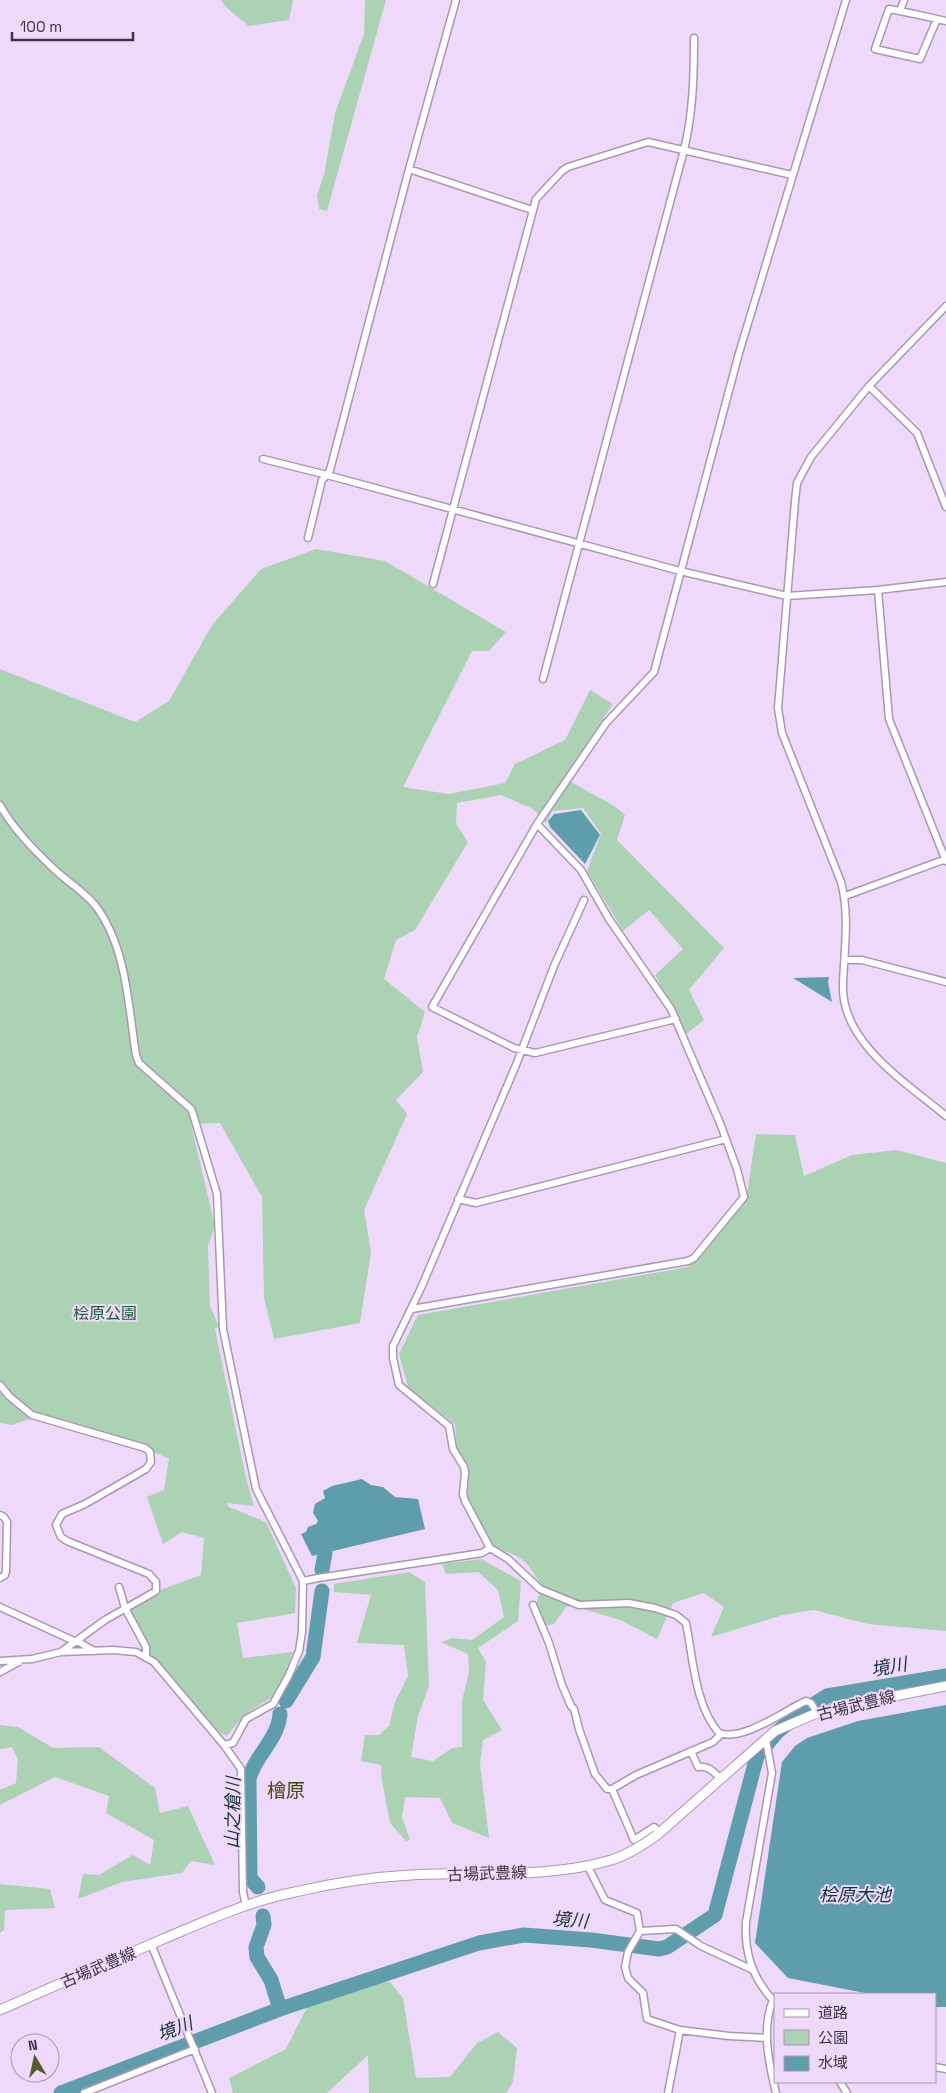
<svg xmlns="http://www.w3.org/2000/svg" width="946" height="2093" viewBox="0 0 946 2093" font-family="'Space Grotesk','Noto Sans JP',sans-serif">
<rect width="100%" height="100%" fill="#efd9fa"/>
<path fill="#acd2b4" d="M221 0H293L289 20 248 26C239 16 228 12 221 0Z
M365 0H386L327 211 319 209 317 195 324 175 335 113 364 34Z
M316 549 385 561 506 632 489 651H472L403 787 449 794 505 783 515 764 565 740 590 690 613 704 564 778 616 807 625 815 617 840 724 948 689 990 704 1020 686 1034 655 975 683 949 649 910 623 931 587 871 601 834 583 808 552 811 546 823 533 809 501 795 457 803 456 824 468 842 415 930 396 940 384 979 425 1012 417 1037 423 1072 396 1100 407 1114 364 1210 371 1252 360 1323 274 1339 264 1298 262 1197 220 1123 191 1124 215 1226 208 1246 210 1306 219 1326 215 1329 246 1478 254 1506 227 1503 229 1507 266 1522 296 1588 295 1613 237 1623 243 1658 293 1652 277 1694 244 1715 227 1736 213 1729 146 1654 127 1602 201 1575 204 1538 182 1532 163 1544 147 1497 164 1490 169 1459 130 1441 41 1415 12 1425 0 1423V669L135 722 169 701 212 625 261 569Z
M756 1134 795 1135 804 1176 852 1155 897 1150 946 1163V1631L868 1624 814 1610 783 1615 711 1637 724 1607 704 1593 673 1603 657 1639 620 1620 573 1606 566 1607 554 1624 545 1626 536 1604 542 1587C527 1561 523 1556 494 1548L468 1500 469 1467 457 1448 455 1424 408 1387 399 1354 418 1315 688 1267 702 1255 746 1201Z
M481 1559 521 1581 518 1621 478 1648 486 1662 483 1700 502 1730 483 1740 480 1764 489 1838 452 1823 440 1798 405 1797 402 1817 410 1840 406 1841 390 1823 382 1781 381 1765 361 1761 365 1735H379L389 1726 395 1702 408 1676 404 1645 357 1643 371 1595 334 1592V1584L409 1572 425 1582 429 1686 418 1716 411 1757 433 1761 452 1748 462 1747V1701L469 1672 468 1654 441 1642 452 1638 472 1640 504 1617 498 1590 478 1572 446 1574 442 1564Z
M0 1725 18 1727 53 1748 99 1747 155 1788 160 1813 188 1806 215 1865 191 1861 182 1873 122 1882 78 1899 83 1874 99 1875 133 1855 150 1865 154 1840 106 1813 109 1796 55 1777 0 1805V1790L16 1783 18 1759 12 1747 0 1749Z
M0 1884 50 1889 55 1908 5 1910 4 1930 0 1933Z
M378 1979 391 1983 403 1998 416 2078 450 2077 477 2043 498 2032 517 2048 513 2082 506 2093H369L368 2055 327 2093H233L229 2078 286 2049 308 2005Z"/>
<path fill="#5e9eac" d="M581 810 600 835 585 864 550 827 548 821 554 814Z
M829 977 828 982 832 1002 793 978Z
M362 1479 371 1485 383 1487 395 1497 418 1499 425 1529 312 1556 301 1534 306 1532 308 1527 316 1524 318 1521 313 1513 315 1504 325 1498 323 1491 332 1486Z
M946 1705V2007H935V1994H870L788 1978 755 1943 782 1762 795 1746 807 1738 858 1721Z"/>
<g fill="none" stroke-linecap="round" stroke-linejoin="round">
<path stroke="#5e9eac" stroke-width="15" d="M322 1570 325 1553
M286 1701 313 1657 322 1591
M258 1887 250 1878 249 1779C255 1755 278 1740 280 1714
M263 1916 264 1925 256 1947 257 1957 271 1980 280 2009
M61 2093 280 2009 479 1943 524 1935 591 1940 659 1949 667 1947 715 1915 757 1756 777 1732 803 1711 827 1696 946 1676"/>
<defs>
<path id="street" d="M456 0 409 169 330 470 327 475 680 571 787 596 878 590 946 582
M900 11 904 0
M937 19 920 59 875 49 889 9C908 12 927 17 946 21
M409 169 532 210
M946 306 869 386 811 457 797 483 795 501 778 708 782 733 841 882C850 917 844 950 843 985 841 1043 907 1083 946 1116
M869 386 917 433 946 507
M263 459 327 475 322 480 308 538
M433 584 536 199 562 171 568 167 648 142 792 175
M878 590 889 719 946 861
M543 679 684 150C693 113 694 76 694 38
M0 805C13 829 35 851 55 870 68 882 83 891 95 905 127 947 128 1005 136 1055L139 1063 191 1109 193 1114 217 1194 223 1329 256 1489 303 1581 302 1632 299 1651 289 1675 273 1704 246 1719 233 1743 224 1745
M845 896 946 859
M584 900 554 966 516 1065 421 1288 393 1346V1358L399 1385 449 1426 453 1449 464 1467 465 1474 463 1494 465 1501 490 1548 508 1559 540 1589 579 1605 629 1603 655 1608 676 1615 686 1623C693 1658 695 1706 719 1733 743 1742 785 1710 806 1701L811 1703 817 1713
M845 960H862L946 982
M676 1019 535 1053 514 1048 432 1007 537 824 606 723 654 672 739 353 846 0
M458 1199 476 1203 726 1139
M412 1309 688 1261 694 1258 744 1197 737 1169 720 1123 671 1009 609 919 581 870 537 824
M0 1385 9 1396 32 1415 145 1448 150 1452 151 1462 146 1469 85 1504 62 1514 56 1525 61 1537 67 1541 149 1574 156 1582V1591L105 1620 61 1652
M0 1515 4 1517 7 1522 6 1571 5 1575 0 1578
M303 1581 318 1578 482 1553 490 1548
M119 1587 125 1608 146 1647V1656
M533 1605 549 1643 562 1685 571 1706 574 1709 579 1729 595 1774 607 1789H612L634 1840 654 1827 660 1832
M0 1607 74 1641
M77 1641 94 1651
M0 1661 32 1659 61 1652 113 1650 136 1652 154 1662 224 1745 241 1769 243 1892 246 1906
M0 1672 20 1661
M766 1740 772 1773 746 1922C744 1953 753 1980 775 2002
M691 1751 698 1767C708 1765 714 1772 721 1779
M612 1789 636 1775 713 1742 721 1734
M587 1865 605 1900 637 1913 640 1931 628 1952 625 1967 628 1978 643 1993 647 2019 680 2030
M640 1931 676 1929 701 1946 753 1970
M151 1944 212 2093
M773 2000C761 2029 769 2064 776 2093
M935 2067 946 2069
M840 2082 847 2093
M84 2093 195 2049
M668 2093 680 2030 729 2036 767 2038"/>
<path id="secondary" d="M0 2010C54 1986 109 1962 163 1939 206 1921 249 1901 295 1892 333 1883 372 1877 411 1875 475 1871 549 1879 611 1860 628 1855 643 1845 657 1835L775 1731 817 1713 838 1707 946 1686"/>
</defs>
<use href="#street" stroke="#ab96b5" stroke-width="9"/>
<use href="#secondary" stroke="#ab96b5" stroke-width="11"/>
<use href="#street" stroke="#fff" stroke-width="6"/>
<use href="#secondary" stroke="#fff" stroke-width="9"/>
</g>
<g text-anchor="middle" stroke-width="4" stroke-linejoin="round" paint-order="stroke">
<g font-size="16" fill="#1d6034" stroke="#efd9fa">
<text x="105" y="1319">桧原公園</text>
</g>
<g font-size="16" fill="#3c3440" stroke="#efd9fa">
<text transform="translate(856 1705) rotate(-14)" y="6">古場武豊線</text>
<text transform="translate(487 1873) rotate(-2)" y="6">古場武豊線</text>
<text transform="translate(98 1967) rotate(-23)" y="6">古場武豊線</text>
</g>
<g font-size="18" font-style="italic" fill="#123339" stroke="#efd9fa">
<text transform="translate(889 1667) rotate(-10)" y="6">境川</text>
<text transform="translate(233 1813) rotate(-89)" y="6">山之槍川</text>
<text x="855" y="1901">桧原大池</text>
<text transform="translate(570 1920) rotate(5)" y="6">境川</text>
<text transform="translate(175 2029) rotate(-21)" y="6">境川</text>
</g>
<g font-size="19" fill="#424a10" stroke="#efd9fa">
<text x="286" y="1797">檜原</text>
</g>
</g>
<rect x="774" y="1993" width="162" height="90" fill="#efd9fa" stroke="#a797b0"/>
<rect x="784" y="2009" width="25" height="8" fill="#ffffff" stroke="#a797b0"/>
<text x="818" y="2018" font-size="15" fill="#3c3440">道路</text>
<rect x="784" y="2030" width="25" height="15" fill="#acd2b4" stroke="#a797b0"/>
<text x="818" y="2043" font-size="15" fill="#3c3440">公園</text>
<rect x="784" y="2056" width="25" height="15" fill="#5e9eac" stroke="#a797b0"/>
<text x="818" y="2068" font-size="15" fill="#3c3440">水域</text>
<g transform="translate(35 2058) rotate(351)"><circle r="24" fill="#efd9fa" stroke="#a797b0"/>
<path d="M0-4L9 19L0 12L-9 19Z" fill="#535c2b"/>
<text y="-8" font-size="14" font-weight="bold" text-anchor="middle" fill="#3c3440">N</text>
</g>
<path d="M12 32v8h121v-8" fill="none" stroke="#3c3440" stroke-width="2.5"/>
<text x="20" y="32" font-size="15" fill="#3c3440" stroke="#efd9fa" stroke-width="4" paint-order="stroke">100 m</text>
</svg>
